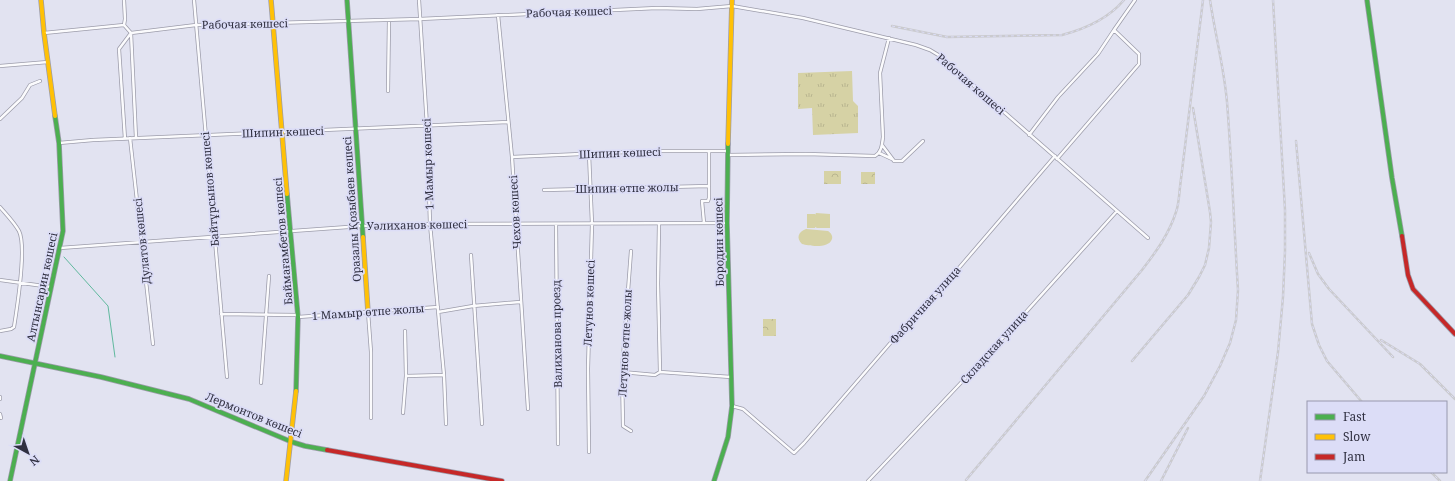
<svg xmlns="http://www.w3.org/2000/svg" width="1455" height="481" viewBox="0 0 1455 481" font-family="'Noto Serif',serif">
<defs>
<pattern id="grass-tufts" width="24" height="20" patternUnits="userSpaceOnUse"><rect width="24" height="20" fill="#d6d2a5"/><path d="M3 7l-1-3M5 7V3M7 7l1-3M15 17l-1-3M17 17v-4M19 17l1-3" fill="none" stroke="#b8b58f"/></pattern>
<pattern id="park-crowns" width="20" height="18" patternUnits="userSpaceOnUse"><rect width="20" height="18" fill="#d6d2a5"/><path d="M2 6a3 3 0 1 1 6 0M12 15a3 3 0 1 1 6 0" fill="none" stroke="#b8b58f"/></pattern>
</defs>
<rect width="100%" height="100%" fill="#e2e3f1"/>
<path fill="url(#grass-tufts)" d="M852 71 853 101 858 106V133L813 135 812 108 798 109V73Z"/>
<path fill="url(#park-crowns)" d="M824 171H841V184H824Z
M861 172H875V184H861Z
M763 319H776V336H763Z"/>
<path fill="#d6d2a5" d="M816 213 830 214V228H817L815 227V228H807V214H815V215Z
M806 229 828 231C831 233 833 236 832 239 829 249 809 246 802 244 796 238 798 232 806 229Z"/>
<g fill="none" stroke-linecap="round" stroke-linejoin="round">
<path stroke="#60b99e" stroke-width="1" d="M64 257 108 306 115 357"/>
<defs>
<path id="street" d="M194 0 227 377
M419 0 427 126 430 224 444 375 446 424
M498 15 512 157 528 409
M124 25 125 19 124 0
M124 25 131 33
M44 33 124 25
M131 33 196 25 420 19 657 8 697 9 732 6 803 18 916 45 930 50 940 56 1148 238
M131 33 136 138
M0 66 48 62
M388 91 389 20
M0 119 22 98 30 85 40 81
M1029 135 1058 97 1098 54 1114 30
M130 138 153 344
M125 139 119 49 131 33
M59 143 93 140 508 122
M882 145 894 161H902L923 141
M879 153 892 159
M728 155 806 154 875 156C882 152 882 144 883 137L880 73 889 38
M512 157 650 151H728
M1057 159 1139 64V54L1114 30 1135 0
M544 190 709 186
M0 207C6 214 14 222 19 231 27 247 17 308 14 327L11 329 0 331
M704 223 702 201H708L709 198V152
M556 224 558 444
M659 224 658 284 660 372
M60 248 362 226 430 224 727 223
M631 251 622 371 623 426 631 431
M471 255 482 424
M0 280 51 287
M368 312 371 352V418
M438 312 473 306 520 302
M221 314 298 315
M298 317 438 307
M622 372 655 375 660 372 731 377
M406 376 444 375
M261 383 269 276
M0 397V399
M732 406 743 409 794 453 804 443 925 303 940 290 1055 156
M403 413 406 376 405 331
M0 414 1 418
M589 452 588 369 592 224 589 154
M868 481 991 351 1117 211"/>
<path id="fast" d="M347 0 363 237
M1367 0 1392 178 1402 236
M287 194 298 317 296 391
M0 356 101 377 189 399 292 442 305 446 327 450
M10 481 63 231 59 143 55 116
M714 481 728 437 732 406 727 223 728 144"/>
<path id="slow" d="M41 0 44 33 55 116
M271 0 287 194
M728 144 732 0
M363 237 368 312
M286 481 296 391"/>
<path id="jam" d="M1402 236 1408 275 1413 289 1455 334
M327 450 502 481"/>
</defs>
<use href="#street" stroke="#9c9caa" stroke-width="4"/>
<use href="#fast" stroke="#9c9caa" stroke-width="5.5"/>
<use href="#slow" stroke="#9c9caa" stroke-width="5.5"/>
<use href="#jam" stroke="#9c9caa" stroke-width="5.5"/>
<use href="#street" stroke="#fbfbfd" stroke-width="2.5"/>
<use href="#fast" stroke="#4caf50" stroke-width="4"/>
<use href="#slow" stroke="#ffc107" stroke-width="4"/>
<use href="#jam" stroke="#c62828" stroke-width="4"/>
<defs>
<path id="rail" d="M892 26 947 37 1062 35C1085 29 1108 19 1124 0
M1296 141 1312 324 1319 345 1327 361 1362 402
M1309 253 1318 274 1329 289 1393 357
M1381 340 1420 364 1455 399
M1132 361 1188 295 1199 277 1205 265 1209 248 1211 222 1210 212 1193 108
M1431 472 1440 481
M966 480 1142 270C1156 252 1169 234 1176 212 1179 204 1179 195 1180 187L1203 0
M1145 481 1204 396 1220 366 1230 343 1236 320 1238 290C1234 227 1232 164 1227 102 1224 67 1215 34 1210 0
M1161 481 1188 428
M1260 481 1278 352 1283 297 1285 251V210L1273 0"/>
</defs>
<use href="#rail" stroke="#cacace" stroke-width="2.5"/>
<use href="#rail" stroke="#dcddf7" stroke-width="1" stroke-dasharray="3" stroke-linecap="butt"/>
</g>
<g text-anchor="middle" stroke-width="3.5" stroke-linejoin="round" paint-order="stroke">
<g font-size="11" fill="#303041" stroke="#dcddf7">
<text transform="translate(569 12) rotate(-2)" y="4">Рабочая көшесі</text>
<text transform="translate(245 24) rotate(-1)" y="4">Рабочая көшесі</text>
<text transform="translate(971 84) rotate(41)" y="4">Рабочая көшесі</text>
<text transform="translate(283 132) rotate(-2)" y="4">Шипин көшесі</text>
<text transform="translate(620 153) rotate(-2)" y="4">Шипин көшесі</text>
<text transform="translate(428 164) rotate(-92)" y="4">1 Мамыр көшесі</text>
<text transform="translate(627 188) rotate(-1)" y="4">Шипин өтпе жолы</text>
<text transform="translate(210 189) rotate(-95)" y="4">Байтұрсынов көшесі</text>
<text transform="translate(352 209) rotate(-94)" y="4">Оразалы Қозыбаев көшесі</text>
<text transform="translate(515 212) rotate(-93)" y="4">Чехов көшесі</text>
<text transform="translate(417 225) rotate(-1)" y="4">Уәлиханов көшесі</text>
<text transform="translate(142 241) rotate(-96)" y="4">Дулатов көшесі</text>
<text transform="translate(283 241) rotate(-95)" y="4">Баймағамбетов көшесі</text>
<text transform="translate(719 242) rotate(-91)" y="4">Бородин көшесі</text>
<text transform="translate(42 287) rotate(-78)" y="4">Алтынсарин көшесі</text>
<text transform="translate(589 303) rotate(-88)" y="4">Летунов көшесі</text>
<text transform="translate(925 305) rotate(-48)" y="4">Фабричная улица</text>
<text transform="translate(368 312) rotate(-4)" y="4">1 Мамыр өтпе жолы</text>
<text transform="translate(557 334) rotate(-91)" y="4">Валиханова проезд</text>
<text transform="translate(625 343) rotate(-87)" y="4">Летунов өтпе жолы</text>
<text transform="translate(994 347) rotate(-48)" y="4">Складская улица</text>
<text transform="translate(254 415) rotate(22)" y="4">Лермонтов көшесі</text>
</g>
</g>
<rect x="1307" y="401" width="140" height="72" fill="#dcddf7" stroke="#9798ae"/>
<rect x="1315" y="414" width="20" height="6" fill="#4caf50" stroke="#9798ae"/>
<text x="1343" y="421" font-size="12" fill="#303041">Fast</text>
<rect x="1315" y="434" width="20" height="6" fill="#ffc107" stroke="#9798ae"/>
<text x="1343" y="441" font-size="12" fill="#303041">Slow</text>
<rect x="1315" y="454" width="20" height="6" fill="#c62828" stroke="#9798ae"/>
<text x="1343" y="461" font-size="12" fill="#303041">Jam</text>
<g transform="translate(28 453) rotate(140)" stroke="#dcddf7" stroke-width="3" paint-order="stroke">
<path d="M0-3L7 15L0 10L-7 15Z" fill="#303041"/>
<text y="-6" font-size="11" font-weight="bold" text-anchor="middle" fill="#303041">N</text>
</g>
</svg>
